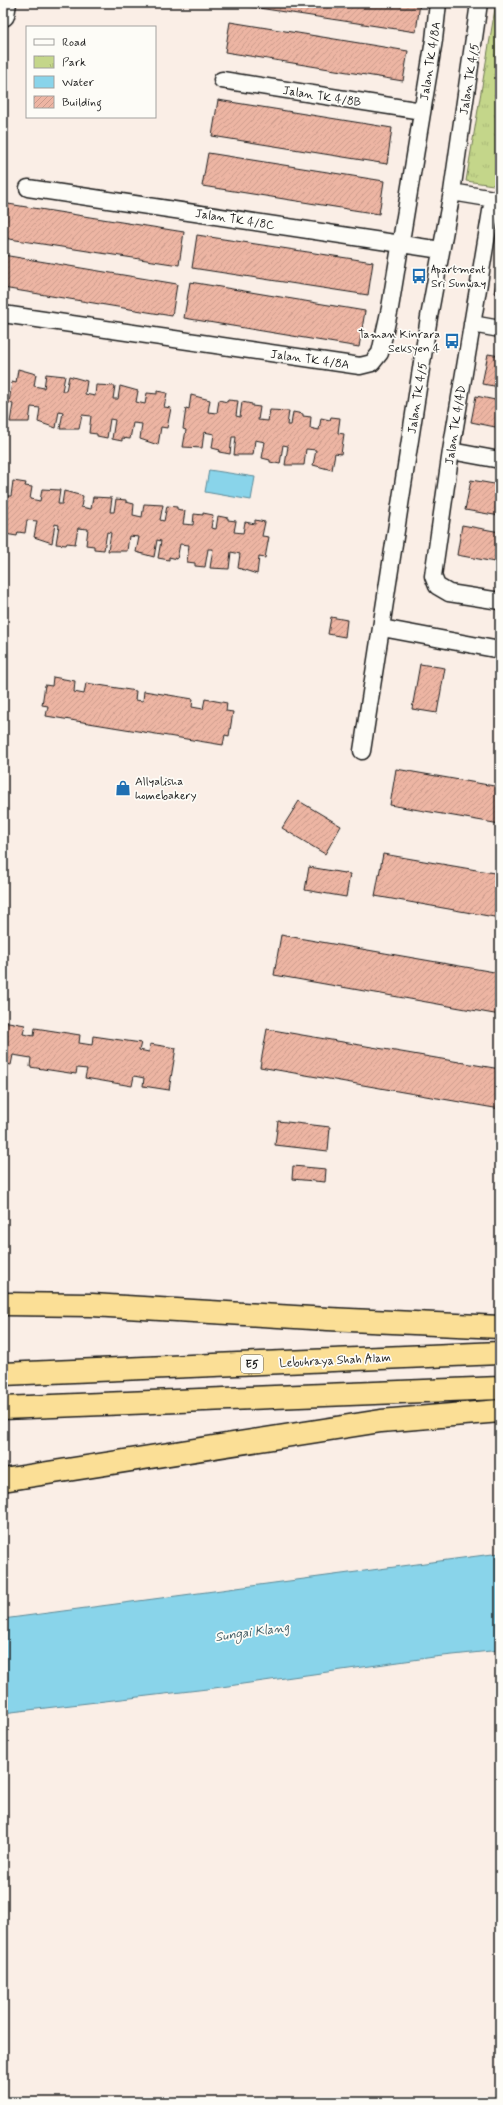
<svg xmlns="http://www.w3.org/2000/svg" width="503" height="2105" viewBox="0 0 503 2105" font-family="Mynerve,sans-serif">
<defs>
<pattern id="park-tufts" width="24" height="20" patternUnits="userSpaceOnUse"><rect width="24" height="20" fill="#c4d68a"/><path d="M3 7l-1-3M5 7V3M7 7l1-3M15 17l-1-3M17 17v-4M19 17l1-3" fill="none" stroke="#a8b776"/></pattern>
<pattern id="building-hatch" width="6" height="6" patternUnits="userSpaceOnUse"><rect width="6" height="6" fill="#edb5a3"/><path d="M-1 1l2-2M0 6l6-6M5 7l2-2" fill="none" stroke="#cb9b8c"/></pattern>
</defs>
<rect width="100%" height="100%" fill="#faeee6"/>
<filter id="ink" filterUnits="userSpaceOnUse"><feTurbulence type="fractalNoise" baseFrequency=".025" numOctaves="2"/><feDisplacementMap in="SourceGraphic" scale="8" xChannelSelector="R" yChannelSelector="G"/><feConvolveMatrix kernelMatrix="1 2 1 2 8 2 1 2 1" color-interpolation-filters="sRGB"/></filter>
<g filter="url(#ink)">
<path fill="url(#park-tufts)" stroke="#707953" d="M496 3H500V186L466 181Z"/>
<path fill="#89d4ea" stroke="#5d8a98" d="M209 470 255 477 251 500 205 492Z
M500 1553V1650L434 1657 207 1689 3 1713V1619Z"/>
<path fill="url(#building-hatch)" stroke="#1c1c1c" d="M226 3H420L416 32Z
M230 22 408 51 403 81 225 52Z
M218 100 392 128 387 164 212 136Z
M208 153 384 181 379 214 202 186Z
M8 204 184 232 179 265 3 238Z
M197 235 373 262 368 295 192 268Z
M3 255 177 284 172 316 3 288Z
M500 265V294L494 293Z
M190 282 365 311 359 347 184 318Z
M488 354 500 356V387L482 384Z
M18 369 36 374 34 386 44 388 46 374 65 376 62 391H66L69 376 87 381 85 394 95 396 96 385 115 386 113 399H118L120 386 138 391 136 402 145 404 147 393 157 394V391L167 393 164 407 171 408 167 428 161 427 158 445 140 439 142 424 133 423 130 439 122 438V441L112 439 115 420 110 419 107 438 97 436V434L89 433 91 416 82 415 79 429H60L63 412 59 411 56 428 38 422 40 408 31 407 29 422H10L13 404 9 403 12 382 16 383Z
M191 395 210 400 208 412 217 413 219 400 227 402 228 400 238 401 236 416 240 417 242 402 252 404V406L260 407 258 420 268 421 270 410 289 411 287 425H291L293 412 303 414V416L311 417 310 428 319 430 321 418 330 420 331 417 340 418 338 433 344 434 341 454 335 453 332 470 313 465 316 450 306 449 304 465H285L288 446 283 445 280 464 270 462V460L262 458 265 442 255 440 253 455H234L236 437H232L230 454 219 452 220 450 212 448 214 434 204 432 202 448 183 447 186 430 183 429 186 408 189 409Z
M476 396 500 401V428L471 422Z
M471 480 500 485V516L465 510Z
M13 481 26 483 25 486 32 487 30 499 40 501 42 489 60 490 58 504H62L64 491 83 496 81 507 91 509 93 497 112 498 110 512H114L116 499 126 500V502L134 504 133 515 142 517 144 504 163 505 160 520 164 521 167 506 177 507V509L185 511 183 524 193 525 194 514 203 515V513L213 515 211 528 216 529 218 516 228 518V520L236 521 234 532 243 533 245 522 255 524V520L265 522 262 536 269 537 265 558 259 557 257 574 238 568 240 554 231 552 229 569 210 568 213 549H208L205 567 195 566V563L187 562 189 545 180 544 177 559 169 557V560L158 558 161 541 157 540 154 557 136 552 139 537 129 536 127 551H108L111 533 107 532 104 550 94 549V546L86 545 88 529 78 528 75 544 67 543 66 545 56 544 59 525 55 524 52 543 34 537 37 521 27 520 25 533 18 532 17 536 5 534 8 517 4 516 7 496H11Z
M462 525 500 532V563L457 555Z
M331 617 347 620 345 637 328 634Z
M420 664 445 668 437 713 412 709Z
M53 677 75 681 74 692 84 694 86 683 136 691 135 700 143 701 144 691 193 699 192 707 203 709 205 699 227 703 226 711 233 712 229 736 225 735 223 745 46 716 48 706 42 705 45 685 52 686Z
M396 769 500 787V824L390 805Z
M299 801 341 826 325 854 282 828Z
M383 854 500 874V918L375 896Z
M309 867 350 874 346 897 305 890Z
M281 935 500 973V1015L274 975Z
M3 1021 25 1025 23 1034 34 1036 35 1028 80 1035 79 1043 92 1045 93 1036 141 1043 139 1050 149 1052 150 1044 176 1048 169 1090 143 1086 144 1078 134 1076 132 1086 85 1078 87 1069 77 1068 76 1074 30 1067 31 1058 13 1055 11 1065 3 1063Z
M267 1029 500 1069V1109L260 1067Z
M278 1121 330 1127 328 1151 275 1145Z
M293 1166 326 1169 325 1182 292 1179Z"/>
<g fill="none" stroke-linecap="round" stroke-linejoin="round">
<defs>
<path id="street" d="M222 80 422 111
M28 188 441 250
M452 192 500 200
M493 199 451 451 433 576 437 586 449 593 500 601
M3 314 360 366 372 363 380 353 390 308 434 40 438 3
M472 324 500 329
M451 451 500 460
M382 628 500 650
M362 751 429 317 452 192 479 3"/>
<path id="secondary" d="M3 15 5 3"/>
<path id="highway" d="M3 1304 92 1305 328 1319 500 1327
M3 1374 500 1353
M3 1408 500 1388
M3 1480 381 1421 500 1411"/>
</defs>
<use href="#street" stroke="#1c1c1c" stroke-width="19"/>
<use href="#secondary" stroke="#1c1c1c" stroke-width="25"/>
<use href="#highway" stroke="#1c1c1c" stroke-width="25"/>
<use href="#street" stroke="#fdfcf7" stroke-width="16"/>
<use href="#secondary" stroke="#fdfcf7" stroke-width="22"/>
<use href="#highway" stroke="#fbdf96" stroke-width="22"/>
</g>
</g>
<defs>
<symbol id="bus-bare" viewBox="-9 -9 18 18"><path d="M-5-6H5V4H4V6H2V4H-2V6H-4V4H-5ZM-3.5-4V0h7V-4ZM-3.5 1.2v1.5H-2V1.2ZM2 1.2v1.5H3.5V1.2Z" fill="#1f6fb2" stroke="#fdfcf7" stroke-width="2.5" paint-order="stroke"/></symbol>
<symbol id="shop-bare" viewBox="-9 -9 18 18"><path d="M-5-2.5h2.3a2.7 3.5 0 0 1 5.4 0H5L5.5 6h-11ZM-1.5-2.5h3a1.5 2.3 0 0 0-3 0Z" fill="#1f6fb2" stroke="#fdfcf7" stroke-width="2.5" paint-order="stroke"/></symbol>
</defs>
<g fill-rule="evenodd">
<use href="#bus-bare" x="408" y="265" width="22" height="22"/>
<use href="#bus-bare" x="441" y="330" width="22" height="22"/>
<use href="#shop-bare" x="112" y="777" width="22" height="22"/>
</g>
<g text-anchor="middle" stroke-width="3.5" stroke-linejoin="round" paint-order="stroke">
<rect fill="#fdfcf7" stroke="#605f5e" stroke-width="1" x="241" y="1355" width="22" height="18" rx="3"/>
<g font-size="11" font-weight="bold" fill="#1c1c1c">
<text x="252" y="1368">E5</text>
</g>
<g font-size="12" fill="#1c1c1c" stroke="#fdfcf7">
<text transform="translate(430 61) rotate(-81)" y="4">Jalan TK 4/8A</text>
<text transform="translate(469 79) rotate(-81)" y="4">Jalan TK 4/5</text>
<text transform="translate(322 96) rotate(9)" y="4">Jalan TK 4/8B</text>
<text transform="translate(235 219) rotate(9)" y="4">Jalan TK 4/8C</text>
<text transform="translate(310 359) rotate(8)" y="4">Jalan TK 4/8A</text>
<text transform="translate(417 398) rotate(-81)" y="4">Jalan TK 4/5</text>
<text transform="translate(455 425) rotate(-81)" y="4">Jalan TK 4/4D</text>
<text transform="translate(335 1360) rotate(-3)" y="4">Lebuhraya Shah Alam</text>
</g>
<g font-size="12" fill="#1c1c1c" stroke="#fdfcf7" text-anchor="start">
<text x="431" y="273">Apartment<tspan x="431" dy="14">Sri Sunway</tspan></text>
<text x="440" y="338" text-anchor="end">Taman Kinrara<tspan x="440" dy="14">Seksyen 4</tspan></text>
<text x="135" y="785">Allyalisha<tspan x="135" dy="14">homebakery</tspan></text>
</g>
<g font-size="13" font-style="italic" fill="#425c64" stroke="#fdfcf7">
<text transform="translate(252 1631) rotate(-8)" y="5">Sungai Klang</text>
</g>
</g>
<rect width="503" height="2105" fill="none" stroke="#fdfcf7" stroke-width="16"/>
<rect x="8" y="8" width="487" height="2089" fill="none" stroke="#1c1c1c" stroke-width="1.5" filter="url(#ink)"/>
<rect x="26" y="26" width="130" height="92" fill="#fdfcf7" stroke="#a3a29f"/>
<rect x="34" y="39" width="20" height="6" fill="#fdfcf7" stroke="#a3a29f"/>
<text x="62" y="46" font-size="12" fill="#1c1c1c">Road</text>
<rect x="34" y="56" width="20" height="12" fill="url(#park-tufts)" stroke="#a3a29f"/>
<text x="62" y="66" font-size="12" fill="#1c1c1c">Park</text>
<rect x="34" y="76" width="20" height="12" fill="#89d4ea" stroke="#a3a29f"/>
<text x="62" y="86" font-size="12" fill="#1c1c1c">Water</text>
<rect x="34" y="96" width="20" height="12" fill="url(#building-hatch)" stroke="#a3a29f"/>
<text x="62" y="106" font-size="12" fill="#1c1c1c">Building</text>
</svg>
